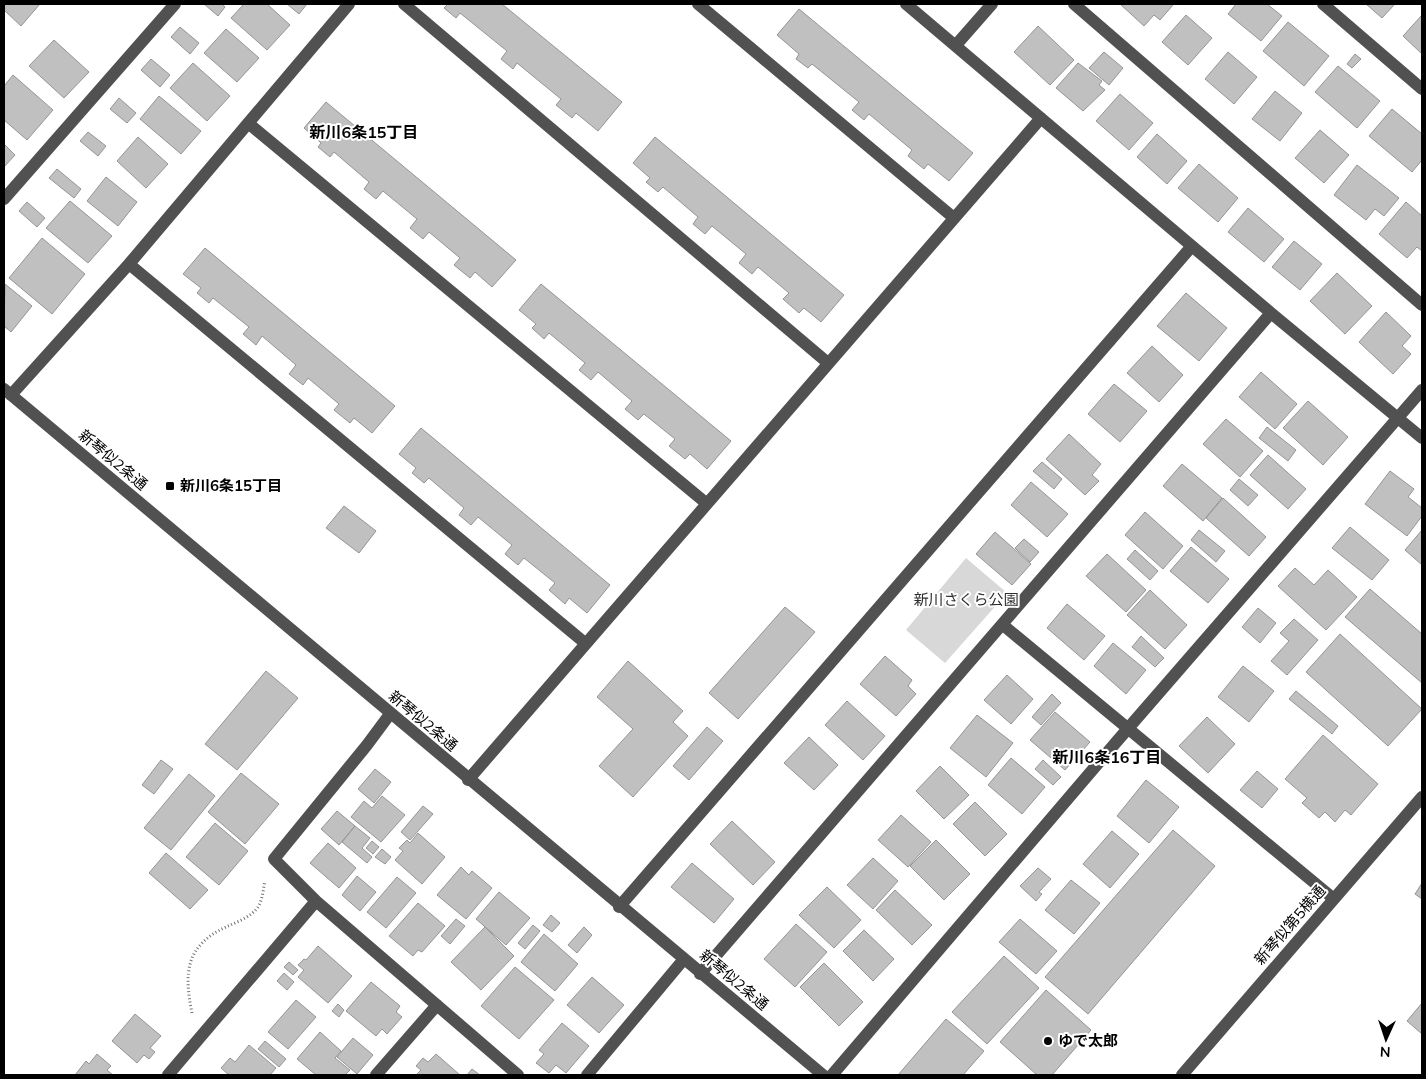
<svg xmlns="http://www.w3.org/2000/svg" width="1426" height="1079" viewBox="0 0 1426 1079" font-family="Mulish,'Noto Sans JP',sans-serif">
<rect width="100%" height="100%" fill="#fff"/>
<path fill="#d8d8d8" d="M966 558 1007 593 945 663 906 630Z"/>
<path fill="#c0c0c0" stroke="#959595" d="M4 4H40L21 26 4 10Z
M204 4H222L225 7 218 16Z
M244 4H267L290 25 267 50 231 18Z
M287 4H307L299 14Z
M448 4H502L622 102 598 131 576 113 572 118 556 105 561 99 517 63 513 69 501 59 507 51 460 13 456 18 444 8Z
M1120 4H1172L1173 5 1160 20 1154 15 1144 26Z
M1236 4H1267L1282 16 1261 41 1228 14Z
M1366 4H1395L1382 18Z
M799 9 973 153 949 181 928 164 924 169 908 156 912 150 869 114 864 120 852 110 859 102 812 64 808 68 796 59 799 54 777 35Z
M1186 15 1212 38 1188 65 1162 42Z
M1422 15V54L1403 36Z
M1288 22 1329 56 1304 86 1263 51Z
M1038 26 1074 60 1050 85 1014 52Z
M180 27 199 43 190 54 171 37Z
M226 29 259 58 237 82 204 53Z
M54 40 89 72 64 98 29 66Z
M1104 52 1123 68 1109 85 1089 68Z
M1228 52 1257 77 1234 104 1205 79Z
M1355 54 1361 59 1352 68 1347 64Z
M151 59 170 75 160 87 141 70Z
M193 63 230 96 207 121 170 88Z
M1078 63 1102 81 1099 85 1105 90 1083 111 1056 88Z
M1338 66 1380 101 1357 128 1315 92Z
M13 75 53 110 27 140 4 120V86Z
M1275 91 1302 113 1280 141 1252 119Z
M1120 94 1153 123 1129 150 1096 121Z
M159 96 201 131 181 154 140 119Z
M119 98 136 113 127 123 110 109Z
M326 102 516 260 492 287 475 272 470 278 454 265 460 258 429 232 423 239 410 228 417 219 383 191 376 199 364 189 369 182 334 152 330 157 318 147 321 143 304 128Z
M1392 109 1422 134V160L1412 172 1369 136Z
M1320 130 1349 155 1324 183 1295 158Z
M88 132 106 146 98 156 80 141Z
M1157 134 1187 161 1167 184 1137 157Z
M138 137 168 164 146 188 117 161Z
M655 137 844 295 821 322 804 308 799 313 783 299 789 293 758 267 752 274 739 263 746 254 712 226 705 234 693 224 698 217 663 187 658 192 646 182 650 178 633 163Z
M4 144 15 155 4 167Z
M1199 164 1238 198 1218 222 1178 188Z
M1357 165 1399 198 1384 216 1375 209 1366 220 1334 195Z
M57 169 81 189 74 198 49 178Z
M106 177 137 202 118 226 87 201Z
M70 201 112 236 88 263 46 228Z
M27 202 45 218 37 227 19 211Z
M1406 202 1422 216V251L1417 247 1407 258 1379 234Z
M1248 208 1284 239 1264 262 1228 232Z
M42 238 85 274 52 314 9 278Z
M1294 241 1322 264 1300 290 1272 267Z
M205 248 395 406 372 433 354 418 350 423 334 410 339 404 308 378 303 385 289 374 296 365 262 336 256 345 243 334 249 327 213 298 209 303 197 293 201 288 183 274Z
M1337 273 1372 306 1345 334 1310 301Z
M5 284 32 306 11 332 4 326Z
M541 284 731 441 707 469 690 454 685 459 669 446 675 439 644 414 638 420 625 409 632 401 598 372 591 380 579 370 585 363 549 333 544 339 532 328 536 324 519 310Z
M1186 293 1227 328 1199 361 1157 326Z
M1386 312 1411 336 1402 346 1411 354 1393 374 1359 342Z
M1152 346 1183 375 1159 402 1127 373Z
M1261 372 1297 404 1275 429 1239 397Z
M1114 384 1147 411 1120 442 1088 414Z
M1308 401 1348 437 1323 465 1283 428Z
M1226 419 1263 451 1240 477 1203 444Z
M1267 427 1296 450 1288 461 1259 438Z
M421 428 610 585 587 613 569 598 565 604 549 590 555 583 524 558 518 565 505 554 512 545 478 517 471 525 459 515 464 508 429 478 424 483 412 473 416 468 399 454Z
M1069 434 1101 464 1092 475 1099 481 1085 495 1046 459Z
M1268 455 1306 489 1288 509 1250 475Z
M1042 462 1062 479 1054 489 1033 471Z
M1182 464 1222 498 1203 521 1163 486Z
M1390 471 1414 489 1408 497 1422 508V516L1407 536 1365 504Z
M1239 479 1258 495 1248 506 1230 490Z
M1031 482 1068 514 1047 537 1011 505Z
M1223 498 1266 537 1249 556 1206 518Z
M344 506 376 531 359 553 326 528Z
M1145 512 1183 546 1163 569 1125 535Z
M1350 527 1389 560 1372 580 1332 548Z
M1199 530 1225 551 1216 562 1191 540Z
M1422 530V565L1405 550Z
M995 532 1031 564 1012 585 976 554Z
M1024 539 1039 552 1030 562 1015 548Z
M1191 547 1229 579 1208 603 1170 571Z
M1135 550 1158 571 1150 580 1127 559Z
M1107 554 1146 590 1126 612 1086 576Z
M1295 568 1314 585 1328 570 1357 597 1326 630 1278 586Z
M1370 589 1422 634V683L1345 617Z
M1150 590 1187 625 1165 649 1127 615Z
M1067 604 1105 636 1084 660 1047 628Z
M785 607 815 632 738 719 709 693Z
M1258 608 1276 623 1260 643 1242 627Z
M1294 619 1318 640 1287 675 1271 661 1289 641 1280 633Z
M1340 634 1422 709 1388 746 1306 672Z
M1141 636 1164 658 1155 667 1132 647Z
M1113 643 1146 670 1126 694 1094 666Z
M885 656 912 680 908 686 916 694 896 716 860 684Z
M628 661 683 711 673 722 688 736 633 797 599 766 633 729 597 697Z
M1243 666 1274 691 1249 722 1218 697Z
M266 671 298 698 237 770 205 744Z
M1007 675 1033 699 1011 724 984 700Z
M1296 691 1338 726 1332 734 1289 699Z
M1052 694 1061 703 1041 725 1032 717Z
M847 701 885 736 863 760 825 725Z
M1055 712 1090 742 1065 770 1030 740Z
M977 715 1013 743 986 777 950 748Z
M1207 717 1235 744 1208 773 1179 746Z
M707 727 723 741 689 780 673 766Z
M1323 735 1378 784 1351 815 1345 810 1335 822 1325 812 1319 818 1302 803 1307 798 1285 779Z
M809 737 838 765 814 790 784 763Z
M1011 758 1045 787 1022 814 988 785Z
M161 760 173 769 154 794 142 785Z
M1043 760 1061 777 1053 785 1035 769Z
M940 766 969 795 944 819 916 791Z
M375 769 391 782 374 803 358 789Z
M1257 771 1278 789 1262 808 1240 790Z
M241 773 279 804 245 844 208 812Z
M189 774 215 796 171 850 144 828Z
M1146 780 1179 807 1149 843 1117 816Z
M382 796 405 815 381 842 351 817 364 801 372 808Z
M975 802 1007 834 985 856 953 824Z
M423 806 433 814 410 840 401 832Z
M337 811 355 826 339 845 321 829Z
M901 815 931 842 908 867 878 840Z
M732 821 775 862 753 885 710 844Z
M215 823 248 851 219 885 186 857Z
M355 826 370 838 362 848 372 857 367 863 342 842Z
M1173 830 1215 866 1088 1014 1045 977Z
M1112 831 1139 854 1110 888 1083 864Z
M418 833 445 857 422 884 395 860 403 851 399 848 407 840 410 843Z
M936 840 970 874 944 900 910 866Z
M372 841 379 847 373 854 366 848Z
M328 843 356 868 339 888 310 863Z
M382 849 391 857 385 864 375 857Z
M166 853 208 890 190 909 149 873Z
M873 858 898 881 873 909 847 885Z
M692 863 734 899 714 923 671 887Z
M461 867 469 875 472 871 492 888 466 919 437 895Z
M1038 868 1051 879 1039 892 1042 894 1036 901 1020 886Z
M357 876 376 892 360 911 342 895Z
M397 877 416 893 386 928 367 912Z
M1071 880 1100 903 1074 934 1045 910Z
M1422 883V899L1415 894Z
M827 887 861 920 834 948 799 915Z
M895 890 932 925 912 945 876 910Z
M499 892 530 918 506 945 476 919Z
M418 903 445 926 422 952 418 950 413 956 389 936Z
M551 915 560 923 552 932 543 925Z
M456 919 465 926 450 944 441 936Z
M1020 919 1057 951 1036 974 999 942Z
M796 924 827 952 795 987 764 959Z
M533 925 540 931 525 949 518 943Z
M485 927 514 956 481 990 451 962Z
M584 927 592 935 577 953 568 945Z
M864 930 894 959 873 981 843 951Z
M544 934 578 964 555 991 521 962Z
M318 946 352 976 328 1003 298 977 304 970 298 965 304 959 306 960Z
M1004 956 1039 988 987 1044 952 1012Z
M289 962 298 970 293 975 284 967Z
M824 963 863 1002 839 1026 800 987Z
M515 967 554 1000 519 1039 481 1006Z
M284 973 294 982 287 990 277 981Z
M592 977 624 1005 599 1033 567 1005Z
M371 982 400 1006 396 1012 402 1017 387 1034 382 1029 376 1036 346 1011Z
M1046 990 1091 1030 1052 1075H1037L1000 1042Z
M296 1000 316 1017 288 1049 268 1032Z
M1422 1003V1034L1407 1021Z
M338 1004 344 1010 339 1017 332 1011Z
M135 1014 161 1036 150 1048 155 1052 149 1059 144 1055 137 1063 112 1041Z
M946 1019 984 1051 963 1075H898Z
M562 1023 589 1046 566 1073 556 1065 549 1073 536 1063 544 1054 539 1050Z
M320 1032 341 1051 335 1058 350 1070 345 1075H316L297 1059Z
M353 1038 373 1055 357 1074 337 1057Z
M265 1041 286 1059 279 1067 258 1049Z
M249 1045 276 1068 270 1075H229L221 1068 230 1058 235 1062Z
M97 1054 111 1066 107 1070 113 1075H75L86 1061 89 1064Z
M436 1054 460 1075H416L421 1070 416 1066 423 1058 428 1062Z
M472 1069 480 1075H467Z"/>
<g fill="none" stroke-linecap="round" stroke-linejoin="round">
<path stroke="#737373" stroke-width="3" stroke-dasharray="1 2.5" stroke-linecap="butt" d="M192 1013C184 973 185 946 226 927 237 922 251 917 258 907 263 899 263 889 265 881"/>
<path stroke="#515151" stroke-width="12" d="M404 4 828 363
M698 4 954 218
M906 4 1271 313 1422 438
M1074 4 1422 305
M1323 4 1422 89
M956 45 992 4
M248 123 706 503
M4 199 175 4
M129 264 585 643
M4 389 823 1075
M11 395 129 264 349 4
M1003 625 1334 899
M390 714 367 745 274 859 316 901 518 1075
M468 780 1041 118
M619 907 1192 246
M700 974 1271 313
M168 1075 316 901
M376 1075 437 1005
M587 1075 684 959
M832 1075 1118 740 1422 390
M1182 1075 1422 797"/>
</g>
<g fill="#000" stroke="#fff" stroke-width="2">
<rect x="165" y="481" width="10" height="10" rx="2.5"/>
<circle cx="1048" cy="1041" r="5"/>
</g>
<g text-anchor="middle" stroke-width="4" stroke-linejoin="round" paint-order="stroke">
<g font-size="15" fill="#000" stroke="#fff">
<text transform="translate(113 460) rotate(40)" y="5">新琴似2条通</text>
<text transform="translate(423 721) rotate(40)" y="5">新琴似2条通</text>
<text transform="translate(1290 925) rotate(-49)" y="5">新琴似第5横通</text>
<text transform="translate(734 980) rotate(40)" y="5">新琴似2条通</text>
</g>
<g font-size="15" font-weight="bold" fill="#000" stroke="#fff" text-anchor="start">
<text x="180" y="491">新川6条15丁目</text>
<text x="1058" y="1046">ゆで太郎</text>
</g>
<g font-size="15" fill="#2f2f2f" stroke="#fff">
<text x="966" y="605">新川さくら公園</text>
</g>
<g font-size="16" font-weight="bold" fill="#000" stroke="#fff">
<text x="364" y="138">新川6条15丁目</text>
<text x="1107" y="763">新川6条16丁目</text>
</g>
</g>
<rect width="1426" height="1079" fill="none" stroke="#000000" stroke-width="10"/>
<g transform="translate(1386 1039) rotate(183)" stroke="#ffffff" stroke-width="4" paint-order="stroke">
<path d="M0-4L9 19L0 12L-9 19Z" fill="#000000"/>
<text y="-8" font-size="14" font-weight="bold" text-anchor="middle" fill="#000000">N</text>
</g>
</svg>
